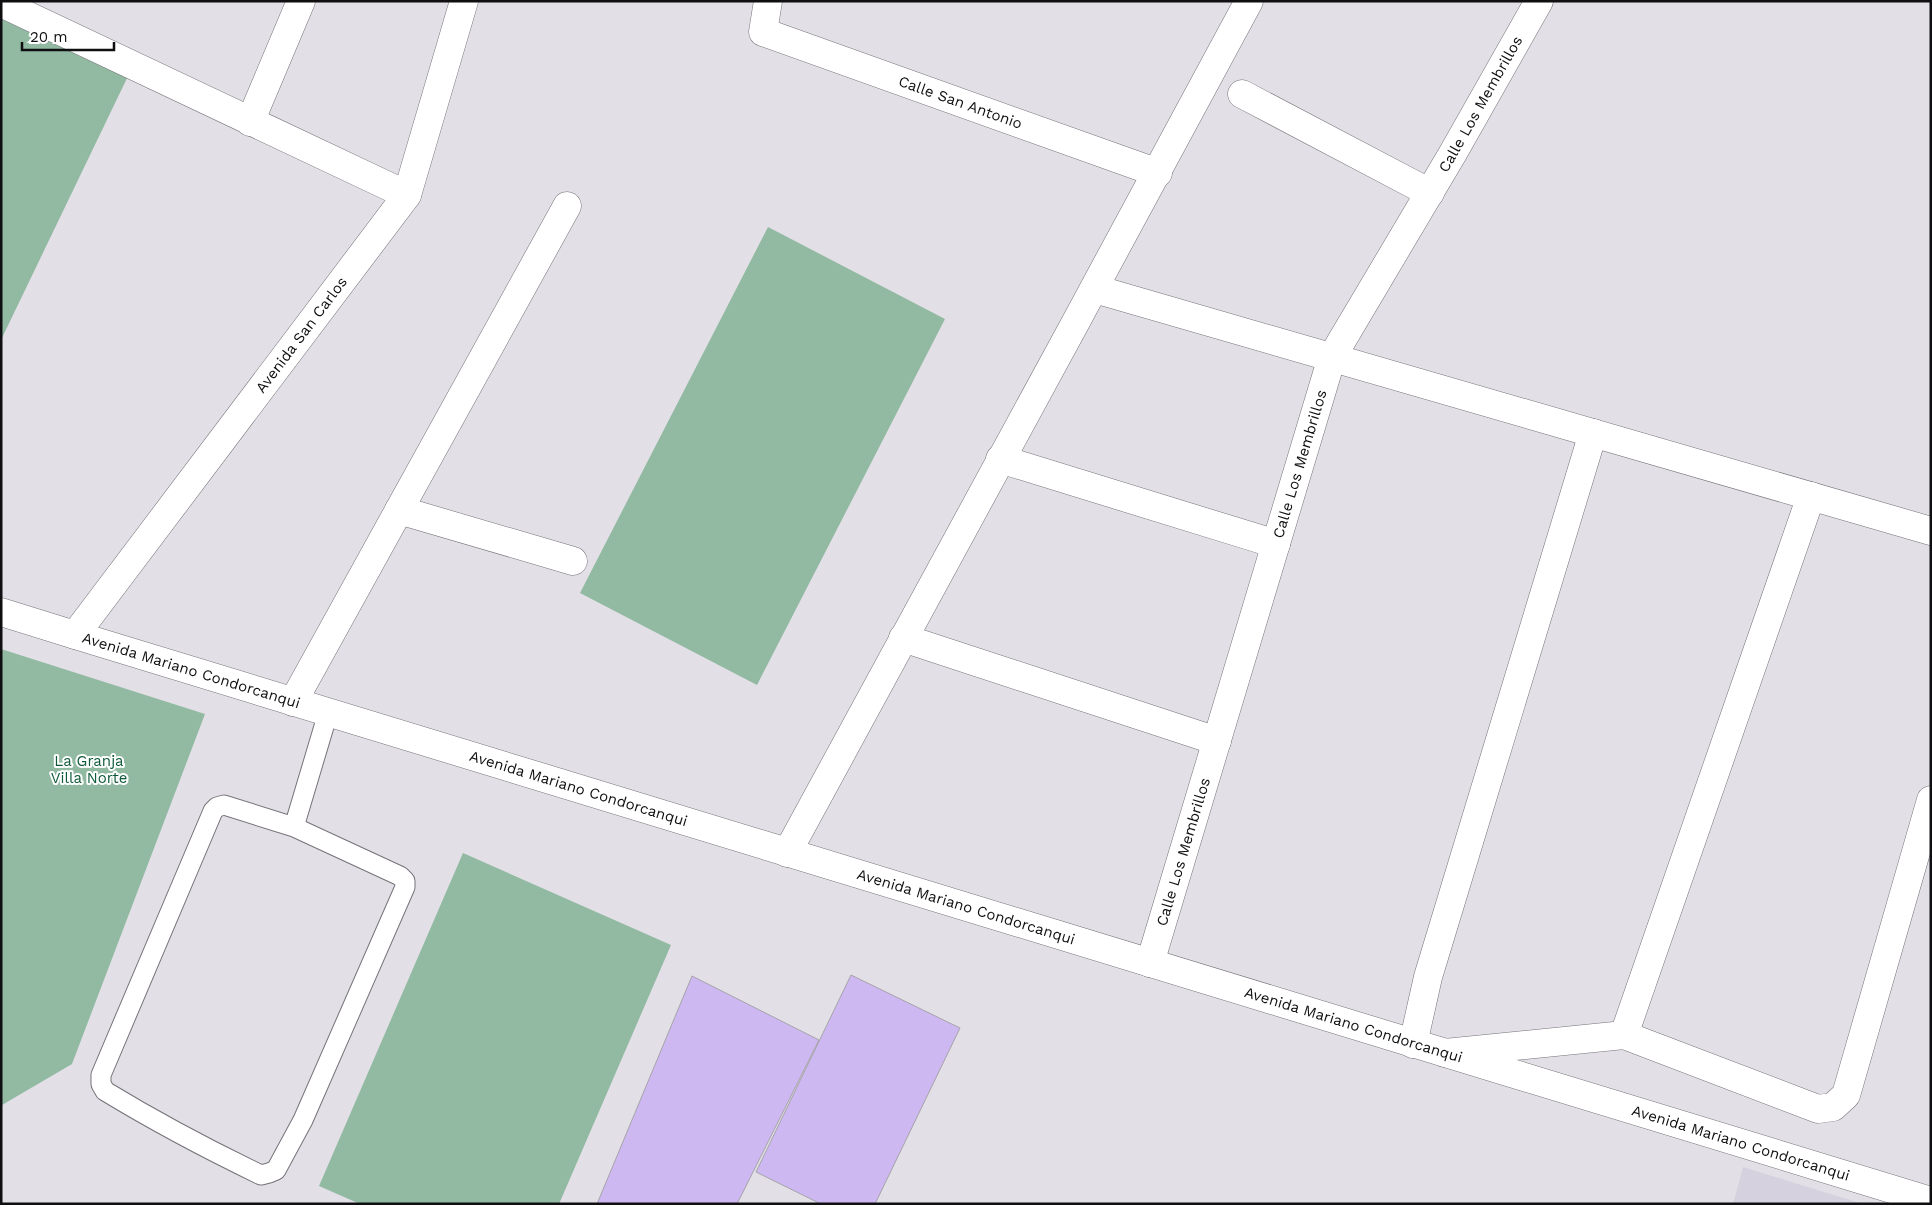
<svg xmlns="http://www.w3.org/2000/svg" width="1932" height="1205" viewBox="0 0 1932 1205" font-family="'Work Sans',sans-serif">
<rect width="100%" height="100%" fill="#e2dfe6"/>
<path fill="#d6d1df" d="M1743 1167 1863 1204H1733Z"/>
<path fill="#92baa2" d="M1 18 130 72 1 340Z
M768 227 945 319 757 685 580 593Z
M1 649 205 714 72 1064 2 1105Z
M463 853 671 945 559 1204H360L319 1186Z"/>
<path fill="#cdb8f1" stroke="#a5a3a9" d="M851 975 960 1028 875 1204H821L756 1172Z
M692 976 819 1040 737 1204H597Z"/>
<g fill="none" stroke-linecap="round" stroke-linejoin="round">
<defs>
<path id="service" d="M224 805 294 827 400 876 405 881V887L303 1120 276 1170 269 1173 261 1175C207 1149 156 1122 105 1091L101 1084V1075L213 811 217 807Z
M294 827 328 713"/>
<g id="minor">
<path id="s1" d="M768 1 763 32 1158 173"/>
<path d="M1 3 407 195"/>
<path d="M1242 94 1430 193"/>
<path d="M250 122 301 1"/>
<path d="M1095 289 1931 531"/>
<path d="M1000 459 1276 544"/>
<path d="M399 510 573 561"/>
<path id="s2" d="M75 635 407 195 464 1"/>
<path d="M903 638 1217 741"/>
<path d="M293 702 567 206"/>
<path d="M787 853C940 569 1097 286 1249 1"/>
<path id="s3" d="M1150 963 1332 357 1453 153 1539 1"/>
<path d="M1624 1035 1818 1109 1833 1107 1846 1095 1931 800"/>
<path d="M1413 1044 1428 977 1593 433"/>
<path d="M1445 1053 1624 1035 1811 496"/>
</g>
<g id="tertiary">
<path id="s4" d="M1 612 75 635 1931 1201"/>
</g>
</defs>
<use href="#service" stroke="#757379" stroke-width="21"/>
<use href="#minor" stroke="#757379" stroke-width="29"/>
<use href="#tertiary" stroke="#757379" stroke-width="29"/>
<use href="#service" stroke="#fff" stroke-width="19"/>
<use href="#minor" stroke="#fff" stroke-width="28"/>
<use href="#tertiary" stroke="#fff" stroke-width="28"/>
</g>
<g text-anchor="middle" stroke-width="4" stroke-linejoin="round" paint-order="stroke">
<g font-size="15" fill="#0f0e10" stroke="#fff">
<text dy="5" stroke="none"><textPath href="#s1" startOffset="241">Calle San Antonio</textPath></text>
<text dy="5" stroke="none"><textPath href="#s3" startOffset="926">Calle Los Membrillos</textPath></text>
<text dy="5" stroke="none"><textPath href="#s2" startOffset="376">Avenida San Carlos</textPath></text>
<text dy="5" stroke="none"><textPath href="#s3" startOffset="521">Calle Los Membrillos</textPath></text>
<text dy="5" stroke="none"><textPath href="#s4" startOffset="199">Avenida Mariano Condorcanqui</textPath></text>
<text dy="5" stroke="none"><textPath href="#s4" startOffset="604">Avenida Mariano Condorcanqui</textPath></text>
<text dy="5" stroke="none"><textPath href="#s3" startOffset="116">Calle Los Membrillos</textPath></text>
<text dy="5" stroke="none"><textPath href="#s4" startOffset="1009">Avenida Mariano Condorcanqui</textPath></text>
<text dy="5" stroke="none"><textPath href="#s4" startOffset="1414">Avenida Mariano Condorcanqui</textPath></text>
<text dy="5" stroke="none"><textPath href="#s4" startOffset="1819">Avenida Mariano Condorcanqui</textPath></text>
</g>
<g font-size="15" fill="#0e5938" stroke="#fff">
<text x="89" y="766">La Granja<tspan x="89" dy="17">Villa Norte</tspan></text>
</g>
</g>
<rect width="1932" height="1205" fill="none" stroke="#0f0e10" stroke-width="5"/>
<path d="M22 42v8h92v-8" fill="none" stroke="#0f0e10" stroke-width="2.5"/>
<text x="30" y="42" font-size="15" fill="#0f0e10" stroke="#ffffff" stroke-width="4" paint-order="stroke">20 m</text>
</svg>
